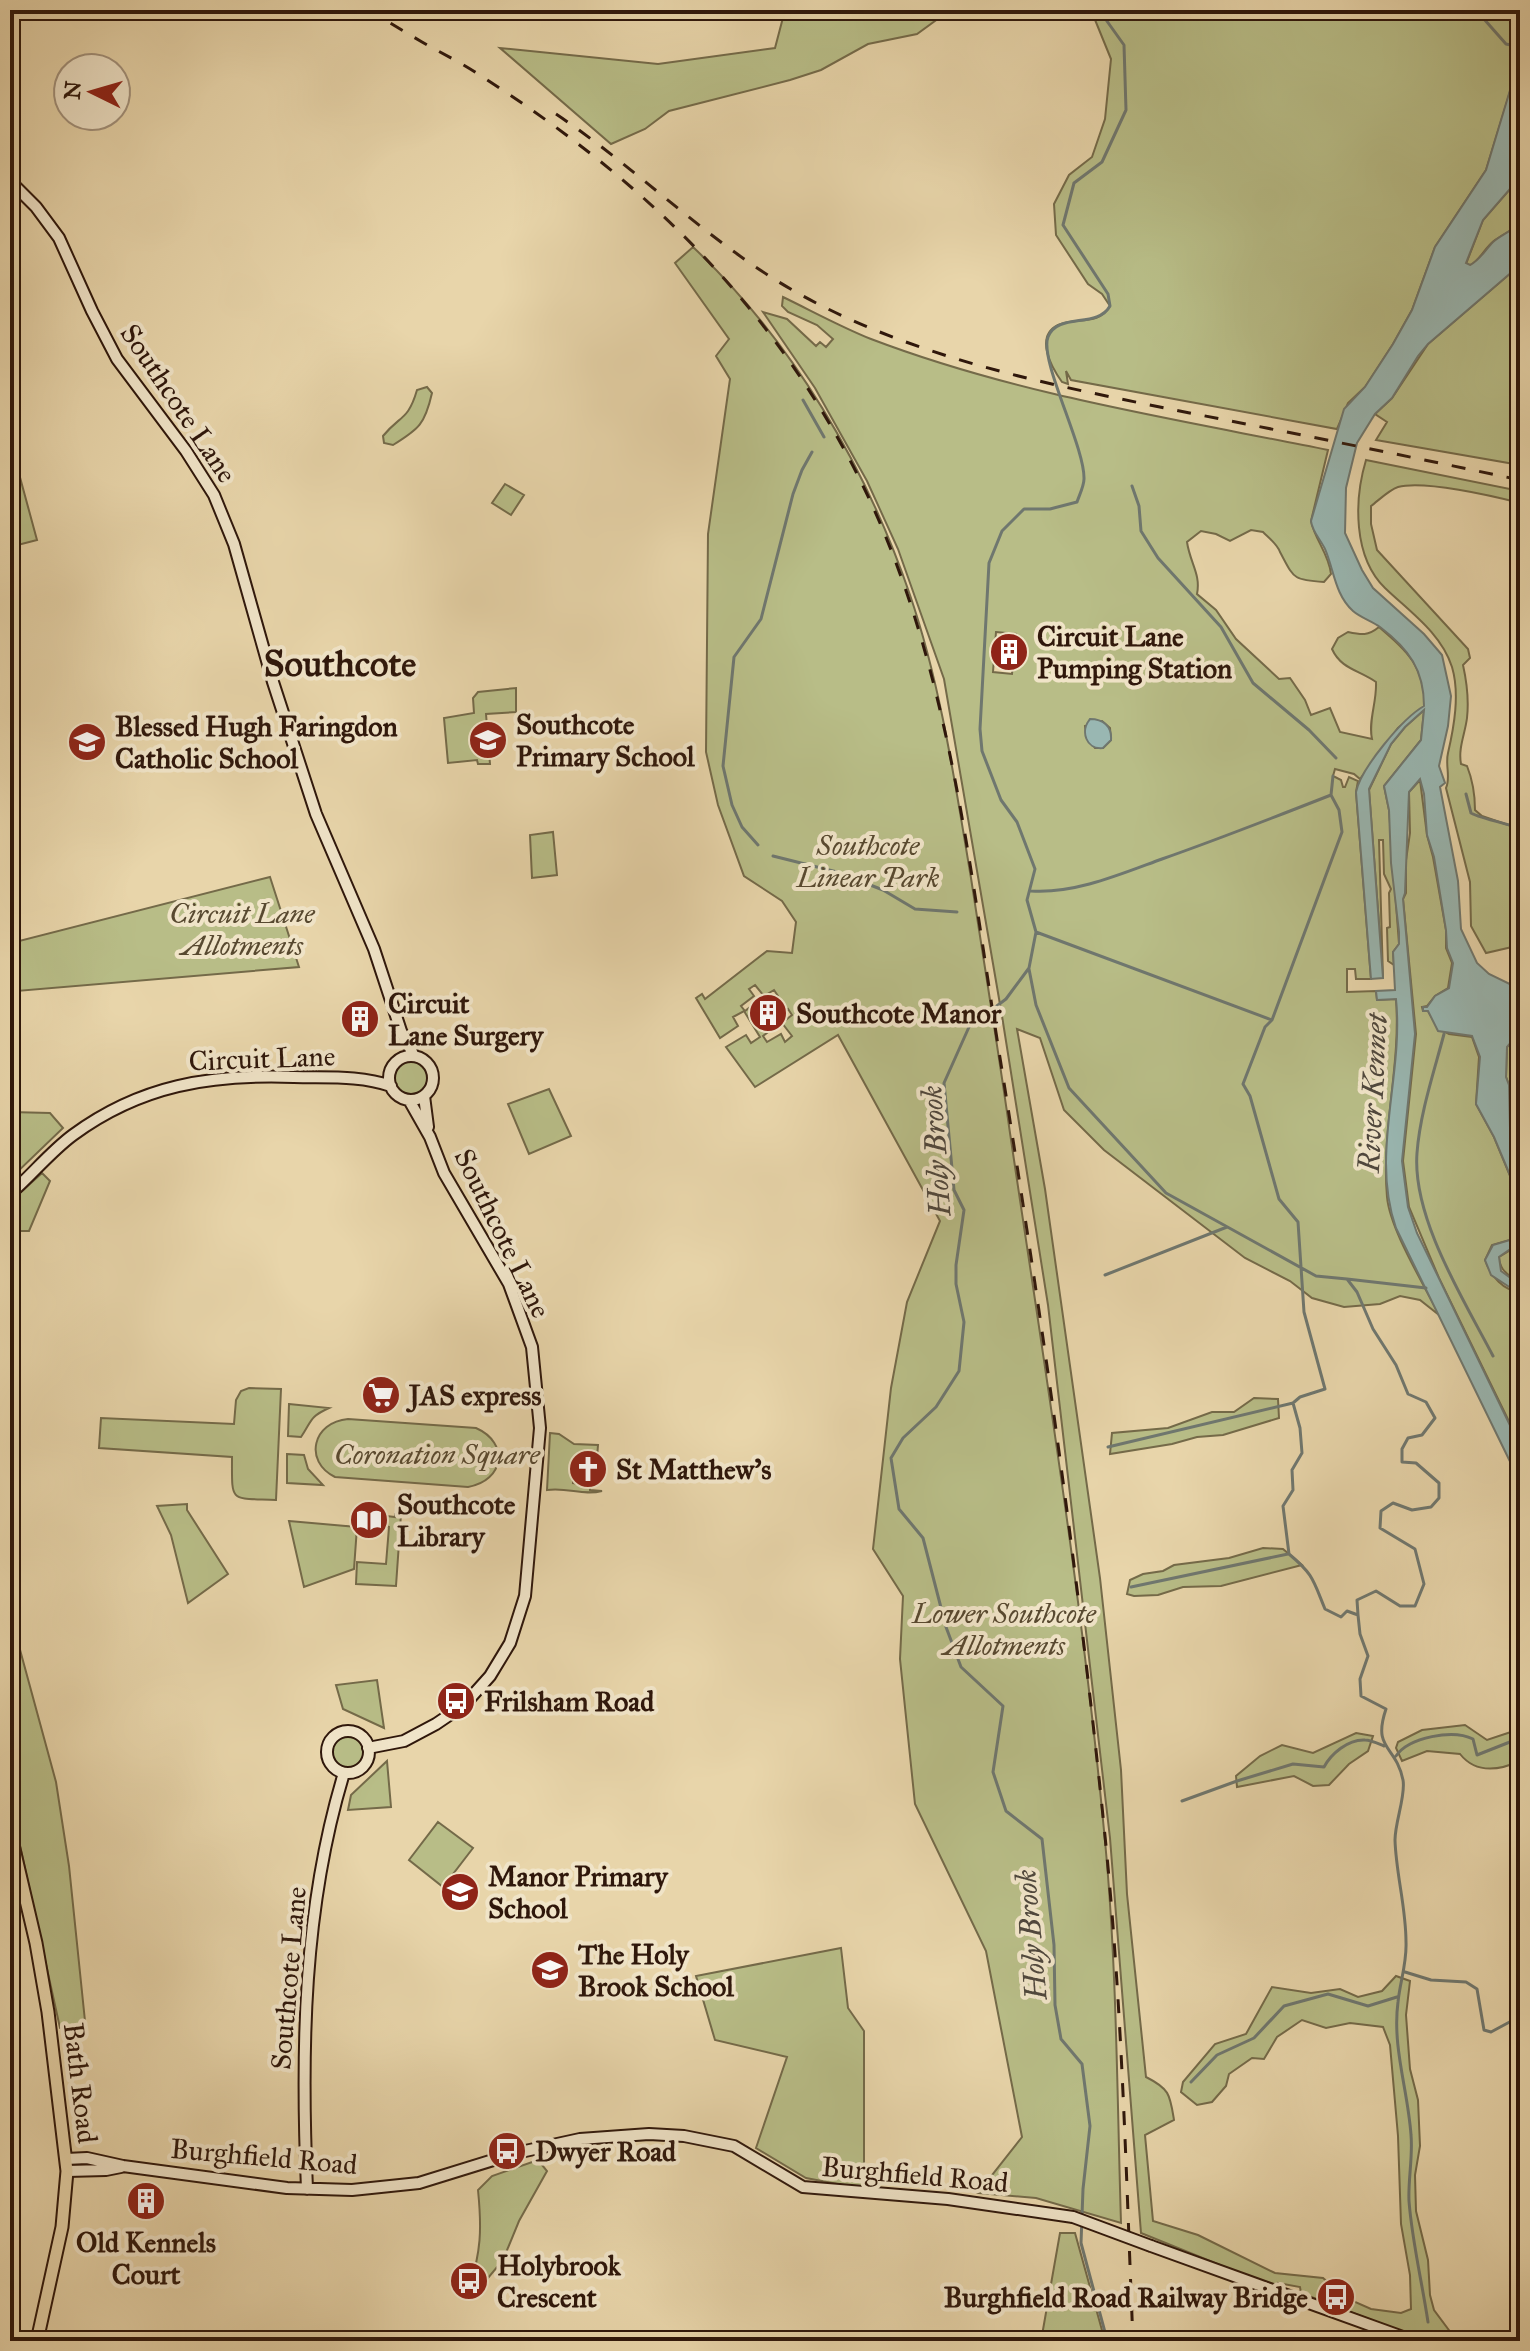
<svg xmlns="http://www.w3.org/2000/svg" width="1530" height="2351" viewBox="0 0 1530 2351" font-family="'IM FELL Great Primer',serif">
<rect width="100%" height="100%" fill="#e8d5aa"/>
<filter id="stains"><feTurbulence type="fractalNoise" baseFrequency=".0025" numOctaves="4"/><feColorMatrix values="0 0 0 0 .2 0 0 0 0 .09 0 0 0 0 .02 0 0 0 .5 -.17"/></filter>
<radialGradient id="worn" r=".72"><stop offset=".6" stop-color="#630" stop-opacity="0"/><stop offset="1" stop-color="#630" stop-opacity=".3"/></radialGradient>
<path fill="#b8bd87" stroke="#746a49" stroke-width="2" fill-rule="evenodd" d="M785 10H950L917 34 868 44 821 70 790 80 669 111 645 129 611 144 500 48 658 64 775 48Z
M1091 10H1520V59L1486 170 1435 247 1412 310 1393 344 1365 387 1348 403 1337 429 1071 380 1066 371 1068 384 1062 382C1052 368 1034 337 1058 325 1075 317 1099 326 1110 306L1102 294 1088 284 1056 235 1054 204 1069 175 1092 157 1105 119 1111 59Z
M1520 183 1519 225C1511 230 1503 235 1495 240 1485 247 1481 259 1470 266L1466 264 1483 220 1510 189Z
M693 247C792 341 866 466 910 595 941 686 955 783 971 878 984 963 998 1048 1010 1133 1045 1369 1083 1604 1105 1841 1117 1968 1117 2096 1121 2223L1036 2198 978 2193 1022 2137 986 1951 915 1804 900 1659 903 1596 873 1549 891 1388 907 1302 940 1221 838 1035 755 1087 726 1047 746 1035 751 1043 760 1037 744 1011 733 1017 738 1026 720 1038 696 998 702 994 705 999 767 951 792 953 796 922 782 901 744 876 718 805 706 752 708 534 730 379 716 356 729 339 675 263ZM755 985 764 996 774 990 778 996 769 1003 778 1016 788 1009 792 1015 782 1023 792 1036 785 1042 781 1034 767 1042 763 1036 772 1029 754 1004 745 1011 741 1006 754 996 749 989Z
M1520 265V465L1376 440 1387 422 1375 414 1392 398 1428 344Z
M783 297C812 311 841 327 871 339 1018 395 1175 419 1328 450L1311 521C1315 540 1329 554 1331 574L1324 582C1292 580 1294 578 1280 552 1277 544 1269 538 1263 532L1251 530 1230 541 1216 534 1201 531 1187 542C1190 563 1201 574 1197 594L1216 610 1236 639 1279 679 1290 678 1305 700 1311 715 1330 708 1340 732 1372 739C1368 721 1377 702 1376 682 1359 670 1341 669 1332 649L1338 638 1348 632C1362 635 1368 636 1379 627 1409 653 1423 665 1425 706L1398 728 1360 779 1354 774 1335 769 1333 776 1341 780 1343 787H1345L1349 777 1358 781 1356 792 1371 979H1356L1355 969H1347V992L1376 991 1377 1000 1396 999C1401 1065 1381 1131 1387 1197 1390 1230 1424 1284 1439 1315L1420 1300 1400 1296 1380 1304 1344 1307 1312 1298 1290 1281 1245 1258 1104 1150 1064 1110 1040 1038 1017 1029 1045 1189 1100 1578 1121 1770 1127 1894 1146 2077C1170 2089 1170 2095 1174 2120L1145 2135 1153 2221 1198 2235 1275 2273 1323 2278 1346 2298 1371 2309 1401 2313 1411 2309 1410 2275 1401 2224 1398 2136 1390 2045 1383 2027 1350 2023 1326 2028 1302 2020 1277 2037 1264 2059 1252 2058 1229 2074 1226 2086 1212 2102 1197 2105 1181 2092 1183 2082 1215 2044 1246 2034 1272 1987 1311 1993 1340 1989 1358 1997 1382 1991 1396 1976 1410 1981 1406 2015 1410 2069 1418 2100 1420 2146 1415 2175 1416 2211 1428 2260 1430 2295 1434 2310 1457 2341H1426L1301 2293 1300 2287 1278 2283 1279 2289 1141 2233 1110 1838 1048 1305 1002 1016 944 679 898 549 867 481 815 388 763 312 787 319 816 346 820 342 826 347 833 339 817 325 788 312 782 306ZM996 632 1016 634 1012 674 993 672ZM1102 721 1110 728 1111 740 1103 748H1095L1086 735 1085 726Z
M427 387 432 393C425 424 419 429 393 445L384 443 383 436C400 415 408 421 417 390Z
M1366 460 1520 491V503C1493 496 1424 480 1398 487 1389 490 1379 500 1371 506V524L1377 550 1468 649 1470 658 1463 665C1467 683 1469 700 1467 718 1465 734 1458 748 1461 764L1467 766C1473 781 1475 794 1475 810L1482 816 1520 829V943L1512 947 1486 953 1471 926 1470 882 1446 788C1451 778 1445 765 1448 753 1454 727 1460 694 1452 667 1441 633 1410 612 1385 588 1353 557 1354 500 1366 460Z
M18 470 37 540 10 547V472Z
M505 484 524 495 511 515 492 503Z
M516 688V712L486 714 490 764H478L477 760 448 763 444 718 474 713 473 698 478 692Z
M1424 710 1421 740 1384 786 1389 810 1399 944 1393 952 1394 965 1388 961 1387 928 1390 927 1389 893 1391 889 1384 874 1383 840H1379L1383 978 1369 790 1391 744 1405 727Z
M1420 780 1427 835 1433 857 1446 930V948L1452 963 1448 988 1435 996 1427 1006 1422 1007 1423 1011H1428L1438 1028 1449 1034 1472 1037 1479 1057 1476 1104 1494 1137 1520 1200V1237L1492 1245 1485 1260C1490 1275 1504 1292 1520 1291V1364L1517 1366 1511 1382 1520 1393V1444L1439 1278 1409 1207 1403 1161 1416 1034 1403 899 1406 893V860L1410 833 1409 792Z
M553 832 557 875 532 878 530 835Z
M270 877 299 967 17 991 15 959 19 941Z
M1520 1032V1153L1510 1128 1509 1085 1506 1077 1507 1047Z
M393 1078a18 18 0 1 1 36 0a18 18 0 1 1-36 0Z
M549 1089 571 1136 529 1154 508 1104Z
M10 1112 50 1113 63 1128 10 1179Z
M42 1173 50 1181 29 1231H18L12 1200Z
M1514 1248 1520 1249V1285C1510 1274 1500 1273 1499 1257Z
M249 1388 281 1389 276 1500C229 1498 232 1504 232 1457L99 1448 101 1418 234 1424 236 1400 241 1391Z
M1254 1398 1278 1399 1279 1418 1223 1435 1197 1437 1172 1444 1110 1454 1112 1433 1168 1428 1212 1412H1234Z
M289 1404 329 1408C309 1417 312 1421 301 1437L288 1436Z
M348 1419 476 1428C510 1443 504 1481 468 1487L335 1477C303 1461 313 1422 348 1419Z
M550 1433 559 1434 574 1444 598 1445 597 1458 575 1457 573 1483 590 1485V1490L602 1491C583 1496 568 1487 547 1490Z
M287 1454 304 1455 308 1469 323 1485 287 1483Z
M187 1504V1510L228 1574 188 1603 171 1535 157 1506Z
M395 1514H401L396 1586 356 1584 357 1562 386 1564 389 1527 386 1526 387 1516 395 1517Z
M289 1521 357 1527 354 1569 304 1587Z
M1263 1548 1283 1549 1302 1565 1221 1586 1183 1587 1158 1595 1134 1596 1127 1594 1130 1580 1143 1574 1163 1571 1174 1565 1229 1558Z
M10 1613 56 1782 69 1866 85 2021 82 2029 77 2033 60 2028 10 1800Z
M377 1680 384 1728 343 1709 336 1685Z
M1465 1725 1487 1740 1520 1729V1761C1498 1771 1476 1774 1460 1754L1427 1751 1402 1761 1396 1748 1398 1742 1422 1730Z
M1356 1733 1373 1736 1368 1751 1349 1764 1329 1785 1313 1786 1294 1776 1237 1787 1236 1776 1260 1756 1282 1745 1313 1753Z
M331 1752a17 17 0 1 1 34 0a17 17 0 1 1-34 0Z
M387 1761 391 1807 348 1810 351 1795Z
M438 1822 473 1848 443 1887 409 1860Z
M841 1948 848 2008 864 2031V2189L806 2178 756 2148 787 2057 715 2040 696 1976Z
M538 2160 547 2171 519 2221 503 2260 478 2290H469C481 2251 482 2230 478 2190L492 2176Z
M1060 2233H1075L1105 2341H1041Z"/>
<path fill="#99b7b2" stroke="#6f776f" stroke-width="2" d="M1520 57V145L1510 189 1483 220 1466 263 1470 265C1480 260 1485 250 1493 242 1501 235 1512 231 1520 223V265L1428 344 1418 356 1392 398 1375 414 1357 443 1346 488 1345 533 1362 570 1373 588 1424 634 1442 655 1451 696 1448 726 1439 766 1445 783 1440 787 1458 881 1461 929 1477 963 1489 974 1520 989V1032L1507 1047 1506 1077 1509 1085 1510 1128 1520 1153V1199L1494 1137 1476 1104 1480 1057 1472 1036 1438 1031 1428 1011H1423V1007H1427L1435 996 1449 988 1453 963 1447 948 1446 930 1434 857 1427 835 1424 794 1420 779 1409 792 1405 893 1403 899 1415 1034 1402 1161 1408 1207 1417 1233 1520 1446V1482L1396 1228C1370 1154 1404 1075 1396 999L1377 1000 1376 991 1395 990 1393 952 1399 944V932L1391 863 1389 810 1384 786 1421 740 1424 710 1405 727 1391 744 1369 789 1383 978 1371 979 1356 792C1361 768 1403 718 1424 706 1424 670 1409 649 1380 627 1372 621 1361 618 1353 611 1335 595 1334 570 1325 549 1320 539 1312 531 1311 521L1344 409 1365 387 1393 344 1412 310 1435 247 1486 170Z
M1090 719C1103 719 1112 726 1111 740L1103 748C1086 750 1080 731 1090 719Z
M1520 1237V1249L1509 1250 1499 1257 1501 1271 1520 1285V1291L1517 1292 1491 1275 1485 1260 1493 1245Z"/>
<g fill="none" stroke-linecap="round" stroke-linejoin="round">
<path stroke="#6f776f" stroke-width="3" d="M1099 10 1124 45 1126 110 1102 162 1074 183 1063 225 1108 294 1110 306C1097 329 1058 312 1048 337 1039 360 1085 447 1084 479 1084 486 1079 496 1077 502L1050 509H1024L1002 531 989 563 980 729 982 751 1001 800 1017 822 1035 869 1027 900 1036 932 1029 968 1006 999 969 1027 944 1083 954 1190 964 1210 956 1265V1284L964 1322 959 1371 936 1407 903 1438 891 1458 899 1509 923 1538 946 1627 961 1667 1003 1706 993 1772 1006 1811 1042 1839 1054 1945 1055 2005 1061 2039 1082 2064 1090 2126 1083 2189 1081 2243 1106 2336 1112 2341
M1476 10 1506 44 1520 47
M803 400 824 437
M1132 486 1139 506 1141 531 1158 558 1221 627 1253 683 1309 730 1336 758
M1466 794 1471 813C1482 819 1505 823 1520 828
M1331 795 1339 810 1342 832 1272 1020 1265 1027 1243 1084 1250 1096 1279 1199 1298 1222 1304 1312 1325 1389 1300 1397 1293 1403 1300 1428 1302 1453 1292 1470 1293 1490 1283 1506 1289 1554C1314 1575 1313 1580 1325 1609L1341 1617 1347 1611 1358 1615 1360 1634 1368 1656 1360 1679 1361 1696 1386 1709C1372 1750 1396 1745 1403 1780 1406 1795 1395 1822 1395 1840 1396 1874 1406 1907 1406 1942 1407 1963 1400 1982 1398 2002 1392 2047 1408 2090 1411 2135 1413 2157 1408 2179 1409 2201 1412 2241 1422 2282 1428 2322
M758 845 742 827 732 805 723 766 734 657 761 619 793 494 802 470 812 452
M773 856 837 872 883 890 915 909 957 912
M1031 891C1075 894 1121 874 1162 859 1219 839 1275 817 1331 795L1333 776
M1036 932 1272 1020
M1512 948 1520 943
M1029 969 1036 1005 1069 1088 1166 1193 1316 1276 1347 1279 1357 1292 1373 1329 1396 1365 1408 1394 1426 1402 1435 1418 1422 1435 1408 1438 1402 1449V1462L1416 1463 1439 1483V1498L1431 1507 1412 1510 1393 1503 1381 1511 1380 1528 1415 1549 1424 1584 1415 1606H1400L1376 1591 1357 1600 1358 1615
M1444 1034C1434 1072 1420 1113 1417 1153 1412 1218 1464 1300 1493 1356
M1105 1275 1227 1227
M1347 1279 1426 1288
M1108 1447 1293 1403
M1131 1587 1288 1554
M1396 1756C1409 1737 1453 1729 1473 1739L1477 1755 1520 1738
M1182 1801 1237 1781 1293 1764 1324 1767C1331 1754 1348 1739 1365 1740 1371 1740 1379 1744 1384 1746
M1405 1972 1431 1980 1466 1982 1477 1989 1484 2030 1491 2032 1517 2018 1520 2028
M1191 2082 1217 2055 1254 2038 1284 2006 1328 1994 1368 2006 1397 1997"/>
<defs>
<path id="secondary" d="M10 181 36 207 59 238 92 311 117 359 186 451 214 495 234 544 273 682 316 814 374 949 401 1031 414 1056
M389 1078a22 22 0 1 1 44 0a22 22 0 1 1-44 0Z
M424 1096 428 1127
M10 1194C32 1175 50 1152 73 1135 141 1085 211 1074 294 1077 326 1078 360 1075 391 1086
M327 1752a21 21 0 1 1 42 0a21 21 0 1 1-42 0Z
M368 1748 404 1741 436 1724 464 1705 490 1676 510 1643 525 1596 540 1428 532 1347 509 1284 444 1173 430 1137 409 1100
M66 2159 87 2158 123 2166 287 2188 352 2190 419 2183 516 2153 580 2139 649 2134 684 2136 734 2146 803 2187 948 2199 1073 2217
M67 2171 106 2170 121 2167
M307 2189C301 2050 303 1908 344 1773
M1151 2246 1414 2341"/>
<path id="primary" d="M10 1832 36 1943 48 2012 67 2171 62 2227 37 2341"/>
</defs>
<use href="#secondary" stroke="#2f170b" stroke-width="14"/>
<use href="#primary" stroke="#2f170b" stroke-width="15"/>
<use href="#secondary" stroke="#f0e4c8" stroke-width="10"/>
<use href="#primary" stroke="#e8d5aa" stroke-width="11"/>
<path stroke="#2f170b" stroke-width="3" stroke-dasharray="14 14" stroke-linecap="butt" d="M366 10C385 19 403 31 422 42 441 53 460 62 478 74 633 173 757 289 845 451 948 639 967 855 1001 1064 1042 1320 1079 1577 1105 1836 1122 2003 1126 2172 1133 2341
M556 114C641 171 713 247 803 296 924 362 1061 387 1195 414 1303 435 1412 457 1520 480"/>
<defs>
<path id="secondary-bridge" d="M1073 2217 1151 2246"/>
</defs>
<use href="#secondary-bridge" stroke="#2f170b" stroke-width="14" stroke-linecap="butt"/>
<use href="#secondary-bridge" stroke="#f0e4c8" stroke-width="10"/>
</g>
<defs>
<symbol id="building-disc" viewBox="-11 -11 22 22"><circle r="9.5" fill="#8f2418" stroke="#f0e4c8"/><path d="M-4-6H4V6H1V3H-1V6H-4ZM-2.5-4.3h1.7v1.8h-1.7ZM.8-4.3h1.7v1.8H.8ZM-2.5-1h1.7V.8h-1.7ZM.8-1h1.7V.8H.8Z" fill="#fff"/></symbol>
<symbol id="school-disc" viewBox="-11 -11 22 22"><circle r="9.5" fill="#8f2418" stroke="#f0e4c8"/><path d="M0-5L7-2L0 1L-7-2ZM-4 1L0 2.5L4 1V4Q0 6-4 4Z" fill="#fff"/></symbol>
<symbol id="supermarket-disc" viewBox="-11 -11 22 22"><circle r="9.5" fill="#8f2418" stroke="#f0e4c8"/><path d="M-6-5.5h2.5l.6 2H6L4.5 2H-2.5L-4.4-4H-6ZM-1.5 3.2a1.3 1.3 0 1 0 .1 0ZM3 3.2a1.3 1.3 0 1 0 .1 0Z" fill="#fff"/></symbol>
<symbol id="church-disc" viewBox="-11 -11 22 22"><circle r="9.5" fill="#8f2418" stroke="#f0e4c8"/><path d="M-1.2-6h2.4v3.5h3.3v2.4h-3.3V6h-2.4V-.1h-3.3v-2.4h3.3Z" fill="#fff"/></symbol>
<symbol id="library-disc" viewBox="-11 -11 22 22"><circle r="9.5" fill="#8f2418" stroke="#f0e4c8"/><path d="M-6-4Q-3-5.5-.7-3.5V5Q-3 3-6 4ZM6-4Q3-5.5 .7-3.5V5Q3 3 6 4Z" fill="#fff"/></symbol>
<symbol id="bus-disc" viewBox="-11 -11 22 22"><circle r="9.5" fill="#8f2418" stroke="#f0e4c8"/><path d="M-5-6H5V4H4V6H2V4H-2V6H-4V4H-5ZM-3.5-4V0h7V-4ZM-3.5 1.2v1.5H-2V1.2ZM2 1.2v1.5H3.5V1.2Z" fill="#fff"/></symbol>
</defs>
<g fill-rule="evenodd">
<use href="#building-disc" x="987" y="630" width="44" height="44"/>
<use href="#school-disc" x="466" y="718" width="44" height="44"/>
<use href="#school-disc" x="65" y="720" width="44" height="44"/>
<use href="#building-disc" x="746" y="991" width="44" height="44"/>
<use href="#building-disc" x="338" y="997" width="44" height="44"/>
<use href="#supermarket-disc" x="359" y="1373" width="44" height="44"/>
<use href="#church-disc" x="566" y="1447" width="44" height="44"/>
<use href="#library-disc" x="347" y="1498" width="44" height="44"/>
<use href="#bus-disc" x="434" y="1679" width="44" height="44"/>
<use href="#school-disc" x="438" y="1870" width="44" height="44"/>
<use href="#school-disc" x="528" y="1948" width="44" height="44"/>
<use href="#bus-disc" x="485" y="2129" width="44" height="44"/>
<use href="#building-disc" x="124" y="2179" width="44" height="44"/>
<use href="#bus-disc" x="447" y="2259" width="44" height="44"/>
<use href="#bus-disc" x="1314" y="2275" width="44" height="44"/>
</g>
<g text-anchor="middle" stroke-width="8" stroke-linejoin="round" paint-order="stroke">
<g font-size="28" fill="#2f170b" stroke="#f0e4c8">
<text transform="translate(179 403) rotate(56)" y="10">Southcote Lane</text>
<text transform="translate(262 1058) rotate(-2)" y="10">Circuit Lane</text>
<text transform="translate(503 1233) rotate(64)" y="10">Southcote Lane</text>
<text transform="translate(288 1978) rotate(-85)" y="10">Southcote Lane</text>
<text transform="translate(81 2083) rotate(83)" y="10">Bath Road</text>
<text transform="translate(264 2156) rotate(5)" y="10">Burghfield Road</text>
<text transform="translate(915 2174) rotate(5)" y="10">Burghfield Road</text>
</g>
<g font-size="28" font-weight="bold" fill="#2f170b" stroke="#f0e4c8" text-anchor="start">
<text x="1037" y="646">Circuit Lane<tspan x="1037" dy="32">Pumping Station</tspan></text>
<text x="516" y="734">Southcote<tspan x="516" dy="32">Primary School</tspan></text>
<text x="115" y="736">Blessed Hugh Faringdon<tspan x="115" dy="32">Catholic School</tspan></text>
<text x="388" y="1013">Circuit<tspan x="388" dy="32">Lane Surgery</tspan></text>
<text x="796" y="1023">Southcote Manor</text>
<text x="409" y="1405">JAS express</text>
<text x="616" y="1479">St Matthew's</text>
<text x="397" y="1514">Southcote<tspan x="397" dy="32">Library</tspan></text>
<text x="484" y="1711">Frilsham Road</text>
<text x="488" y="1886">Manor Primary<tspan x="488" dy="32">School</tspan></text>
<text x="578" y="1964">The Holy<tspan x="578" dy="32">Brook School</tspan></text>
<text x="535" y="2161">Dwyer Road</text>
<text x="146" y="2252" text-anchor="middle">Old Kennels<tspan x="146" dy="32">Court</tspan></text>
<text x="497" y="2275">Holybrook<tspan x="497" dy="32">Crescent</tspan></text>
<text x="1308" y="2307" text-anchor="end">Burghfield Road Railway Bridge</text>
</g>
<g font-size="28" font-style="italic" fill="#584930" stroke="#f0e4c8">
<text x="868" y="855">Southcote<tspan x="868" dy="32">Linear Park</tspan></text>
<text x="242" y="923">Circuit Lane<tspan x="242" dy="32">Allotments</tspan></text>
<text x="437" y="1464">Coronation Square</text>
<text x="1004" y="1623">Lower Southcote<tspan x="1004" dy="32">Allotments</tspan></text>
</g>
<g font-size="30" font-style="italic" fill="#4f473d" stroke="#f0e4c8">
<text transform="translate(1373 1093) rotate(-87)" y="10">River Kennet</text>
<text transform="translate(936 1151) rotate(-94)" y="10">Holy Brook</text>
<text transform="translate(1031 1935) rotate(-95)" y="10">Holy Brook</text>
</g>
<g font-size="36" font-weight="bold" fill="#2f170b" stroke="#f0e4c8">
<text x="340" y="676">Southcote</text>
</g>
</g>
<rect width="1530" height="2351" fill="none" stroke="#e8d5aa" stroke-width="40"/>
<rect x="12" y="12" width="1506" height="2327" fill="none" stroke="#2f170b" stroke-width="4"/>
<rect x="20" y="20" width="1490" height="2311" fill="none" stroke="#2f170b" stroke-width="2"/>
<g transform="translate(92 92) rotate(275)"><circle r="38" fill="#f0e4c8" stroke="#a3927c" stroke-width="2"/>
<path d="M0-6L14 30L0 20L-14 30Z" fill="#8f2418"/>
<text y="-12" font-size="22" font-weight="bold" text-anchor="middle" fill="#2f170b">N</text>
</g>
<rect width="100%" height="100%" filter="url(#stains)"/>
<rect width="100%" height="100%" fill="url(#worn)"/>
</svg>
